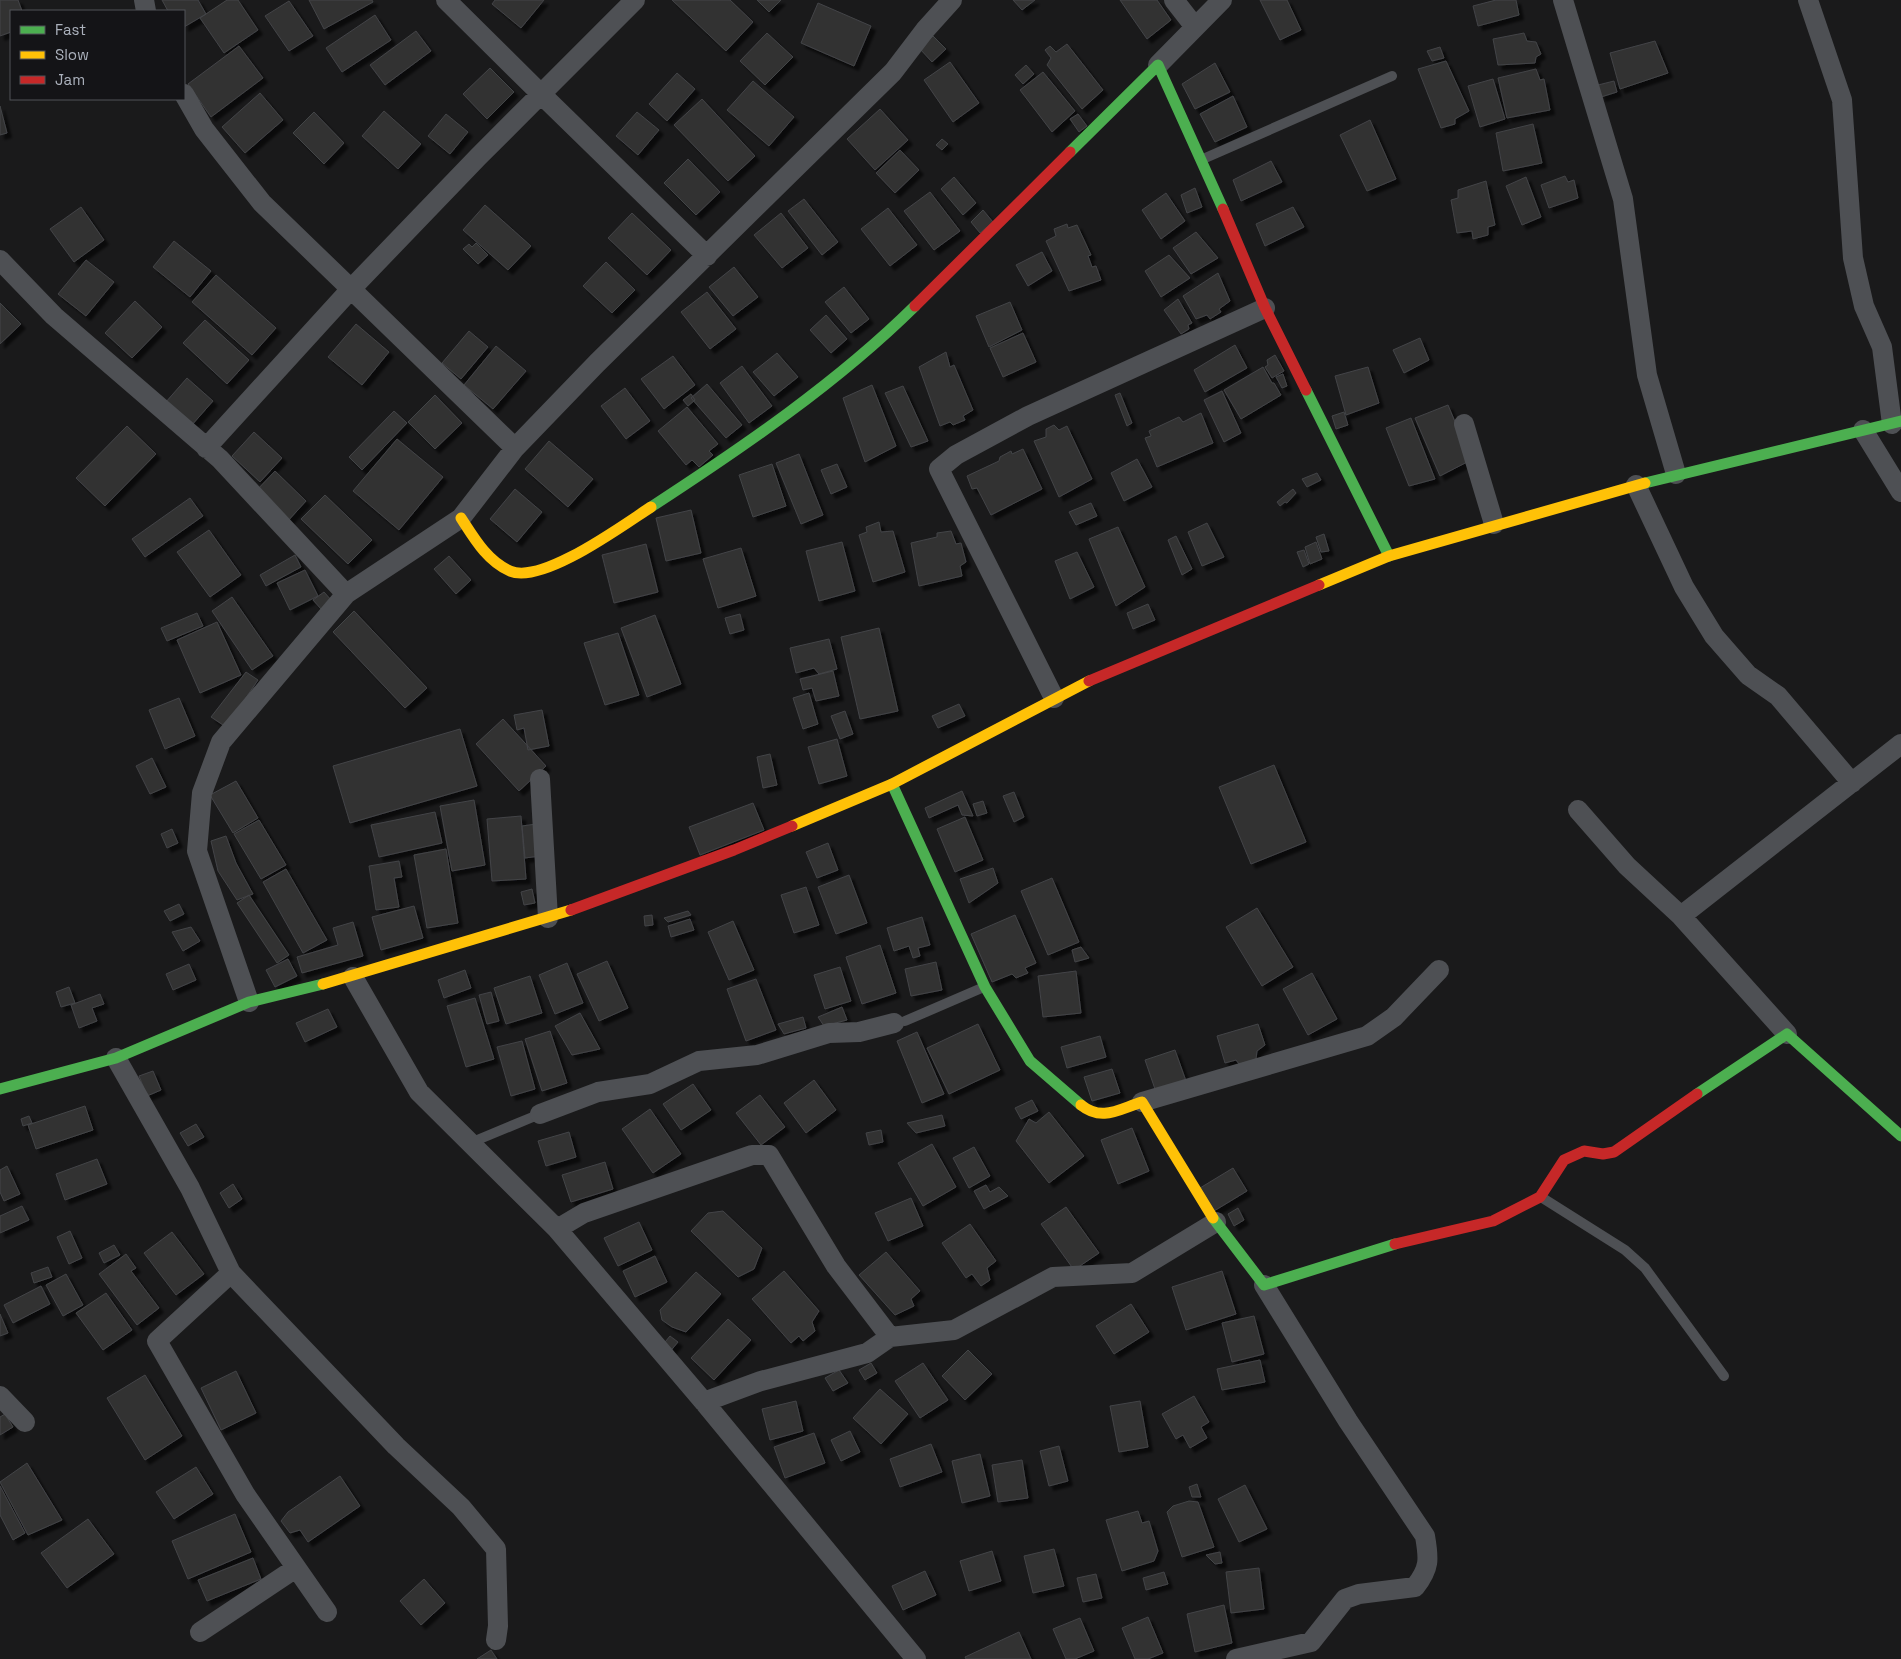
<svg xmlns="http://www.w3.org/2000/svg" width="1901" height="1659" viewBox="0 0 1901 1659" font-family="'Space Grotesk',sans-serif">
<defs>
<filter id="shadow"><feDropShadow dx="4.5" dy="4.5" stdDeviation="1" flood-color="#0009"/></filter>
</defs>
<rect width="100%" height="100%" fill="#1a1a1b"/>
<path fill="#323233" stroke="#434447" filter="url(#shadow)" d="M0 0H18L22 11H11V32L0 36Z
M162 0H198L206 14 184 27V11H168Z
M227 0H238L258 30 224 53 200 18Z
M309 0H372L373 2 324 29Z
M495 0H544L521 28 492 4Z
M672 0H730L753 22 726 51Z
M757 0H781L769 12Z
M1013 0H1035L1022 10Z
M1120 0H1157L1171 20 1147 39Z
M1260 0H1287L1301 30 1280 40Z
M1496 0H1516L1519 15 1478 26 1473 6Z
M289 1 313 36 289 51 265 16Z
M818 3 871 26 854 66 801 43Z
M375 15 391 40 342 72 326 48Z
M416 31 431 51 385 85 370 65Z
M767 33 793 57 765 85 740 61Z
M1524 33 1527 41 1536 42 1541 54 1536 57 1535 63 1498 65 1493 39Z
M933 36 946 49 932 62 920 49Z
M1655 41 1668 73 1620 89 1610 53Z
M1067 44 1103 90 1082 109 1047 65 1051 58 1045 50 1050 46 1056 52Z
M239 46 263 78 211 117 188 84Z
M1440 47 1444 58 1432 61 1427 51Z
M1446 61 1469 111 1455 119V124L1441 128 1418 69Z
M950 62 979 103 953 122 924 80Z
M1215 63 1230 92 1195 109 1182 84Z
M1026 65 1034 74 1023 84 1015 75Z
M490 68 514 92 487 119 463 94Z
M1536 69 1540 80 1544 79 1550 110 1507 118 1498 78Z
M1043 72 1075 111 1052 132 1020 90Z
M677 73 695 89 667 121 649 104Z
M1493 79 1505 119 1480 127 1468 86Z
M753 81 794 117 769 146 727 110Z
M1614 81 1617 92 1601 97 1598 85Z
M260 93 283 120 245 153 222 127Z
M1233 96 1247 127 1215 142 1200 114Z
M702 99 755 156 728 181 674 125Z
M0 106 7 133 0 135Z
M880 109 908 140 875 170 847 139Z
M384 111 421 144 398 169 362 136Z
M314 112 344 143 324 164 293 133Z
M637 112 659 130 638 155 616 136Z
M446 114 468 132 450 154 428 136Z
M1078 114 1087 126 1079 132 1070 119Z
M1370 120 1396 179 1367 191 1340 135Z
M1533 124 1542 163 1503 171 1496 133Z
M942 139 948 144 942 150 936 145Z
M900 150 919 170 895 193 876 173Z
M688 159 720 192 696 215 664 183Z
M1271 161 1282 182 1241 201 1233 180Z
M1565 176 1568 182 1574 180 1578 198 1549 208 1541 185Z
M954 177 976 203 963 215 941 189Z
M1526 177 1541 217 1522 225 1506 186Z
M1486 181 1495 225 1488 227V235L1473 239 1472 231 1457 233 1451 200 1458 198V190Z
M1195 188 1202 207 1187 213 1181 195Z
M930 192 960 231 934 250 904 211Z
M1166 193 1185 221 1161 239 1142 210Z
M804 199 838 242 822 255 788 211Z
M485 205 531 246 508 270 463 230Z
M81 207 104 240 74 262 50 229Z
M1293 207 1304 227 1265 246 1256 224Z
M888 208 917 245 890 266 861 229Z
M983 210 993 222 980 233 971 222Z
M632 213 671 250 647 275 608 238Z
M781 213 808 248 782 268 754 235Z
M1067 224 1068 228 1077 225 1091 255 1088 256 1092 267 1096 266 1101 280 1069 291 1046 241 1056 236 1054 229Z
M1196 232 1218 258 1191 274 1173 248Z
M174 241 211 271 190 297 153 267Z
M476 243 488 255 478 264 463 249 469 244 472 247Z
M1042 252 1052 271 1028 286 1016 265Z
M1169 255 1190 278 1161 297 1145 271Z
M86 260 114 282 86 316 58 294Z
M606 262 635 290 612 313 583 286Z
M734 267 758 297 733 316 709 287Z
M1218 273 1230 301 1219 309 1221 312 1210 319 1207 315 1196 319 1183 296Z
M216 275 276 328 252 355 192 302Z
M844 287 869 319 851 333 825 302Z
M707 292 736 329 710 349 681 312Z
M1178 299 1192 323 1188 325 1189 329 1181 334 1164 310Z
M135 301 162 327 132 358 105 333Z
M1010 302 1022 330 989 347 976 316Z
M0 303 21 324 0 344Z
M826 315 847 339 831 353 810 330Z
M205 320 249 360 227 384 183 343Z
M356 324 389 352 362 385 328 357Z
M469 331 488 347 461 379 442 363Z
M1023 333 1036 362 1003 377 990 348Z
M1420 338 1429 360 1404 373 1393 350Z
M1235 345 1247 368 1205 392 1194 370Z
M496 346 526 371 493 409 464 385Z
M946 352 950 367 954 365 973 410 963 416 965 420 953 425 950 422 940 426 919 367Z
M777 353 798 377 774 396 753 372Z
M1275 355 1284 371 1272 378 1265 367 1268 365 1267 360Z
M673 356 695 385 664 409 641 379Z
M742 366 772 406 749 423 720 383Z
M1263 367 1272 383H1274L1281 395 1241 419 1224 390Z
M1368 367 1379 403 1346 415 1335 376Z
M1283 374 1287 386 1282 388 1276 377Z
M187 378 213 401 191 426 165 403Z
M707 384 742 425 726 438 691 398Z
M872 385 896 446 865 462 843 398Z
M903 386 928 441 911 447 885 393Z
M625 388 650 421 626 439 601 406Z
M1222 391 1241 433 1224 442 1204 400Z
M1120 393 1132 423 1127 426 1115 395Z
M691 394 695 400 688 406 683 400Z
M435 395 462 423 435 449 408 422Z
M1448 405 1471 460 1440 476 1415 418Z
M687 407 718 444 709 451 713 455 699 467 692 460 686 465 658 431Z
M394 411 407 423 362 470 349 457Z
M1344 412 1348 425 1336 429 1332 416Z
M1201 413 1213 443 1157 467 1145 438 1151 436 1149 431 1179 417 1183 422Z
M1411 418 1435 479 1409 486 1386 428Z
M1054 425 1059 430 1067 426 1092 479 1059 497 1034 441 1046 437V429Z
M127 426 156 454 105 506 76 478Z
M254 432 282 458 260 482 232 456Z
M397 439 443 477 399 530 353 491Z
M549 441 593 479 568 507 525 469Z
M1023 449 1042 489 991 515 977 488 972 489 967 476 999 461 1000 457 1011 451 1012 454Z
M799 454 823 515 801 524 776 463Z
M1137 459 1152 487 1124 501 1111 473Z
M772 464 786 506 753 517 739 475Z
M837 464 847 487 831 494 821 470Z
M275 471 306 501 287 522 255 492Z
M1317 473 1321 480 1307 487 1302 479Z
M515 489 542 512 517 542 490 519Z
M1293 489 1296 493 1287 503 1285 502 1280 506 1277 502Z
M325 495 372 540 348 564 301 519Z
M190 498 203 516 145 557 132 539Z
M1091 503 1097 516 1076 525 1069 512Z
M691 510 701 553 666 561 656 518Z
M879 522 881 532 893 531 905 572 873 582 859 535 867 532 866 527Z
M1207 523 1224 557 1202 566 1188 532Z
M1118 527 1145 587 1116 606 1089 539Z
M209 530 241 575 210 597 177 552Z
M951 531 956 544 961 543 966 562 960 566 962 576 919 586 911 543 937 537V533Z
M1324 534 1329 551 1321 552 1316 537Z
M1176 536 1192 569 1182 575 1168 540Z
M842 542 855 591 819 601 806 551Z
M1316 542 1322 559 1310 564 1305 547Z
M646 544 658 592 614 603 602 555Z
M741 548 756 596 718 608 703 559Z
M1304 550 1309 564 1303 567 1297 552Z
M1077 552 1094 587 1070 599 1055 561Z
M295 555 301 567 266 586 260 575Z
M449 556 471 580 456 594 434 569Z
M305 570 318 596 290 610 277 583Z
M324 592 332 601 321 609 313 600Z
M232 597 273 656 252 670 212 611Z
M1148 604 1155 620 1133 629 1127 613Z
M354 611 427 688 405 708 333 632Z
M197 613 203 626 167 641 161 628Z
M740 614 744 630 730 634 725 618Z
M655 615 681 684 647 697 621 628Z
M217 622 241 675 200 693 177 640Z
M879 628 898 711 860 719 841 637Z
M618 633 639 695 605 705 584 643Z
M829 639 837 669 819 674 814 668 796 673 790 648Z
M833 671 839 696 816 701 812 688 803 690 800 679Z
M246 672 258 680 226 727 211 717Z
M809 693 818 724 803 729 793 698Z
M179 698 195 736 165 749 149 710Z
M959 704 965 716 938 728 932 716Z
M542 710 549 746 528 750 524 728 517 730 514 715Z
M845 711 853 734 840 739 831 716Z
M503 719 546 766 519 791 476 744Z
M460 729 477 786 350 823 333 766Z
M837 739 847 776 819 784 808 747Z
M770 754 777 785 763 788 757 757Z
M152 758 166 787 150 794 136 766Z
M1274 765 1306 842 1251 864 1219 787Z
M236 781 258 818 233 833 210 795Z
M962 791 973 816 962 815 958 805 929 818 925 808Z
M1014 792 1024 817 1014 822 1003 796Z
M474 800 485 865 452 871 440 806Z
M983 801 987 813 977 816 973 804Z
M753 803 764 830 700 855 689 827Z
M435 812 442 843 379 857 371 825Z
M521 816 526 879 492 881 487 819Z
M965 817 983 860 955 872 937 829Z
M259 820 286 865 261 879 234 834Z
M536 824 540 856 525 858 522 826Z
M172 829 178 843 167 848 161 834Z
M226 836 236 863 253 894 237 900 218 871 211 841Z
M828 843 838 870 817 878 806 852Z
M446 849 458 923 427 928 414 855Z
M399 861 402 877 394 878 399 907 376 910 369 866Z
M993 868 998 883 969 903 960 879Z
M286 869 327 940 303 953 263 882Z
M849 875 867 923 836 934 818 887Z
M1052 878 1079 942 1048 955 1021 891Z
M806 887 819 925 794 933 781 895Z
M532 889 535 903 524 905 521 892Z
M249 895 289 955 277 963 237 903Z
M179 904 184 914 170 921 164 911Z
M414 906 423 938 381 950 372 917Z
M1257 908 1293 967 1262 986 1226 927Z
M688 911 691 915 668 922 664 918Z
M652 915 653 925 645 926 644 916Z
M1015 915 1036 963 1025 968 1028 973 1016 978 1012 974 992 982 971 934Z
M922 917 930 945 918 948 920 956 913 958 909 946 894 951 887 928Z
M690 919 694 930 671 937 668 926Z
M733 921 754 970 729 980 708 932Z
M353 922 363 956 302 973 297 957 338 945 333 928Z
M191 927 200 941 183 951 172 932Z
M880 945 896 993 862 1004 846 957Z
M1081 947 1089 958 1075 962 1072 950Z
M288 959 297 976 275 987 266 970Z
M607 961 628 1008 599 1021 577 974Z
M936 962 942 990 911 996 905 969Z
M567 963 583 1003 555 1014 539 975Z
M189 964 196 980 173 990 166 974Z
M840 967 851 1001 825 1009 814 975Z
M465 970 471 988 444 998 438 980Z
M1076 971 1081 1013 1043 1017 1038 976Z
M1312 973 1337 1019 1308 1035 1283 989Z
M530 976 542 1013 506 1024 494 988Z
M756 979 776 1030 746 1041 727 989Z
M69 987 75 1003 61 1007 56 992Z
M491 992 499 1021 487 1024 479 995Z
M100 994 104 1004 92 1008 97 1021 79 1028 71 1005Z
M475 998 494 1059 466 1067 447 1006Z
M842 1007 847 1020 824 1026 818 1017Z
M328 1009 337 1027 305 1042 296 1023Z
M580 1013 600 1049 572 1055 555 1026Z
M803 1017 806 1028 784 1034 778 1024Z
M978 1024 1000 1070 949 1094 927 1048Z
M1258 1024 1265 1045 1257 1051 1256 1059 1242 1068 1236 1060 1225 1063 1217 1036Z
M550 1031 567 1083 542 1091 525 1039Z
M917 1032 944 1094 922 1103 897 1041Z
M1100 1036 1106 1057 1067 1068 1061 1047Z
M522 1041 535 1089 511 1096 497 1047Z
M1175 1050 1186 1081 1156 1092 1145 1060Z
M1112 1069 1120 1093 1092 1101 1084 1077Z
M153 1071 161 1090 147 1096 139 1076Z
M814 1080 836 1110 806 1133 784 1103Z
M693 1084 711 1110 681 1130 663 1104Z
M760 1095 785 1127 761 1145 736 1113Z
M1032 1100 1038 1111 1021 1119 1015 1108Z
M85 1106 93 1130 36 1149 28 1125Z
M650 1109 681 1154 653 1173 622 1129Z
M1049 1112 1084 1156 1049 1183 1016 1141 1029 1119 1036 1123Z
M942 1115 945 1126 916 1133 907 1123Z
M29 1116 32 1123 23 1126 21 1119Z
M196 1124 204 1137 188 1146 180 1133Z
M1132 1128 1149 1171 1118 1184 1101 1140Z
M881 1130 883 1142 869 1145 866 1133Z
M569 1132 576 1157 546 1166 538 1141Z
M932 1144 956 1187 923 1206 898 1163Z
M974 1147 990 1176 969 1188 953 1158Z
M97 1159 107 1184 65 1200 56 1174Z
M605 1162 613 1189 571 1202 562 1175Z
M7 1166 20 1194 4 1201 0 1192V1170Z
M1233 1168 1247 1191 1214 1211 1200 1188Z
M233 1184 242 1199 229 1208 220 1193Z
M986 1185 990 1192 999 1187 1008 1196 984 1209 974 1191Z
M911 1198 923 1226 888 1241 875 1213Z
M22 1206 29 1220 0 1233V1216Z
M1066 1207 1099 1253 1074 1270 1041 1224Z
M1238 1208 1244 1220 1234 1226 1228 1214Z
M723 1211 762 1248 754 1269 738 1277 691 1231 708 1213Z
M639 1222 652 1250 618 1266 604 1238Z
M970 1224 996 1261 987 1268 990 1280 981 1286 972 1274 966 1278 942 1243Z
M70 1231 82 1258 69 1264 57 1237Z
M172 1232 204 1274 176 1295 144 1253Z
M114 1245 120 1255 104 1263 99 1253Z
M886 1252 920 1291 911 1299 914 1306 895 1315 859 1275Z
M126 1254 136 1268 131 1271 159 1308 137 1325 99 1274Z
M655 1256 667 1282 635 1297 623 1271Z
M48 1267 52 1277 34 1283 31 1273Z
M784 1271 819 1311 812 1322 815 1331 803 1341 799 1336 791 1343 752 1299Z
M1222 1271 1236 1314 1186 1330 1172 1287Z
M696 1272 721 1294 686 1332 672 1327 662 1320 660 1310Z
M66 1274 83 1305 63 1316 46 1285Z
M41 1286 50 1304 13 1323 4 1305Z
M106 1293 132 1330 103 1350 76 1313Z
M1131 1304 1149 1332 1114 1354 1096 1326Z
M0 1314 8 1333 0 1336Z
M1254 1316 1264 1354 1232 1362 1222 1323Z
M728 1319 751 1340 714 1380 691 1358Z
M670 1336 678 1342 668 1354 660 1348Z
M968 1350 992 1374 965 1400 942 1376Z
M1260 1360 1265 1382 1222 1390 1217 1369Z
M871 1363 877 1373 865 1380 859 1370Z
M923 1363 948 1400 920 1418 895 1381Z
M839 1370 848 1383 833 1391 825 1378Z
M236 1371 256 1413 221 1430 201 1388Z
M145 1375 182 1436 145 1460 107 1398Z
M880 1389 908 1414 881 1444 853 1418Z
M1194 1396 1209 1422 1201 1427 1207 1438 1190 1448 1183 1435 1176 1439 1162 1414Z
M796 1401 803 1431 770 1440 762 1409Z
M1140 1401 1148 1447 1119 1452 1110 1406Z
M5 1414 13 1427 0 1435V1417Z
M850 1431 860 1452 841 1461 831 1440Z
M814 1433 825 1463 785 1478 774 1447Z
M931 1444 942 1472 900 1487 890 1459Z
M1059 1446 1068 1481 1049 1486 1040 1451Z
M980 1454 990 1496 962 1503 952 1461Z
M1022 1460 1028 1498 998 1502 992 1465Z
M27 1463 62 1520 28 1535 0 1482Z
M196 1467 213 1494 174 1519 156 1492Z
M340 1476 360 1506 308 1542 300 1530 290 1533 281 1521 288 1512Z
M1197 1484 1201 1497H1192L1189 1487Z
M1245 1485 1267 1529 1239 1542 1218 1499Z
M0 1486 25 1533 13 1540 0 1515Z
M1189 1501 1198 1502 1214 1547 1182 1557 1167 1512 1173 1506Z
M1138 1511 1142 1523 1149 1521 1158 1551 1154 1561 1122 1571 1106 1520Z
M235 1514 251 1552 188 1579 172 1541Z
M88 1519 114 1554 67 1588 41 1553Z
M1054 1549 1064 1586 1033 1593 1024 1556Z
M992 1551 1001 1581 969 1591 960 1561Z
M1220 1552 1222 1563 1215 1564 1206 1555Z
M253 1558 261 1579 207 1601 198 1580Z
M1259 1568 1264 1609 1231 1613 1226 1572Z
M925 1571 936 1595 903 1610 892 1586Z
M1164 1572 1168 1584 1146 1590 1143 1578Z
M1096 1574 1102 1598 1083 1602 1077 1578Z
M424 1579 445 1603 421 1625 400 1601Z
M1224 1605 1232 1643 1195 1652 1187 1614Z
M1148 1617 1163 1653 1148 1659H1135L1122 1628Z
M1080 1618 1094 1651 1075 1659H1066L1053 1629Z
M1019 1632 1031 1659H966L965 1657Z
M491 1650 497 1659H477Z"/>
<g fill="none" stroke-linecap="round" stroke-linejoin="round">
<path stroke="#4e5054" stroke-width="10" d="M1203 159 1392 76
M905 1021 984 987
M470 1143 540 1114
M1541 1197 1625 1250 1645 1268 1724 1376"/>
<path stroke="#4e5054" stroke-width="20" d="M144 0 146 11
M446 0 541 94 479 156 351 289 515 448
M635 0 541 94 707 256
M1174 0 1195 27
M1563 0 1623 199 1647 375 1676 474
M1808 0 1842 100 1853 258 1864 306 1882 347 1892 424
M1158 65 1222 0
M184 94 204 129 262 203 351 289 206 448
M0 260 54 316 220 459 346 594
M1464 424 1494 524
M1863 430 1901 492
M1636 485 1684 587 1714 636 1748 675 1778 696 1852 783
M1054 698 939 469 956 455 1028 416 1265 308
M540 779 548 918
M1578 810 1627 866 1681 916 1787 1034
M1681 916 1901 744
M353 977 419 1092 557 1229 704 1402 916 1659
M249 1002 197 851 202 793 221 742 346 594 461 518 515 448 597 363 893 72 925 30 952 0
M116 1058 190 1188 231 1273 157 1341 245 1494 327 1612
M1142 1102 1367 1036 1394 1017 1439 970
M540 1114 598 1092 650 1084 699 1061 757 1055 829 1033 859 1032 894 1023
M557 1229 584 1213 752 1155H769L836 1266 890 1337
M231 1273 396 1446 461 1507 496 1549 498 1626 496 1640
M0 1396 25 1422
M704 1402 761 1381 867 1353 890 1337 954 1330 1053 1277 1132 1273 1216 1222
M200 1632 296 1568
M1236 1659 1311 1642 1345 1599 1359 1594 1415 1587C1430 1568 1429 1559 1425 1536L1348 1421 1264 1285"/>
<path stroke="#4caf50" stroke-width="11" d="M1070 152 1158 65 1223 209
M1306 390 1389 556
M1645 483 1901 421
M651 507C743 447 837 383 915 306
M892 784 985 987 1030 1061 1081 1105
M0 1089 116 1058 249 1002 323 984
M1697 1094 1787 1034 1901 1136
M1213 1218 1264 1285 1395 1244"/>
<path stroke="#ffc107" stroke-width="11" d="M461 518C474 538 487 561 510 571 542 585 623 525 651 507
M1319 585 1389 556 1645 483
M792 826 892 784 1089 681
M323 984 571 910
M1081 1105C1102 1122 1119 1109 1142 1102L1213 1218"/>
<path stroke="#c62828" stroke-width="11" d="M1223 209 1265 308 1306 390
M915 306 1070 152
M1089 681 1319 585
M571 910 734 850 792 826
M1395 1244 1493 1221 1540 1197 1564 1160 1584 1151 1603 1154 1614 1152 1697 1094"/>
</g>
<rect x="10" y="10" width="175" height="90" fill="#141417" stroke="#505359"/>
<rect x="20" y="26" width="25" height="8" fill="#4caf50" stroke="#505359"/>
<text x="55" y="35" font-size="15" fill="#abb1bc">Fast</text>
<rect x="20" y="51" width="25" height="8" fill="#ffc107" stroke="#505359"/>
<text x="55" y="60" font-size="15" fill="#abb1bc">Slow</text>
<rect x="20" y="76" width="25" height="8" fill="#c62828" stroke="#505359"/>
<text x="55" y="85" font-size="15" fill="#abb1bc">Jam</text>
</svg>
